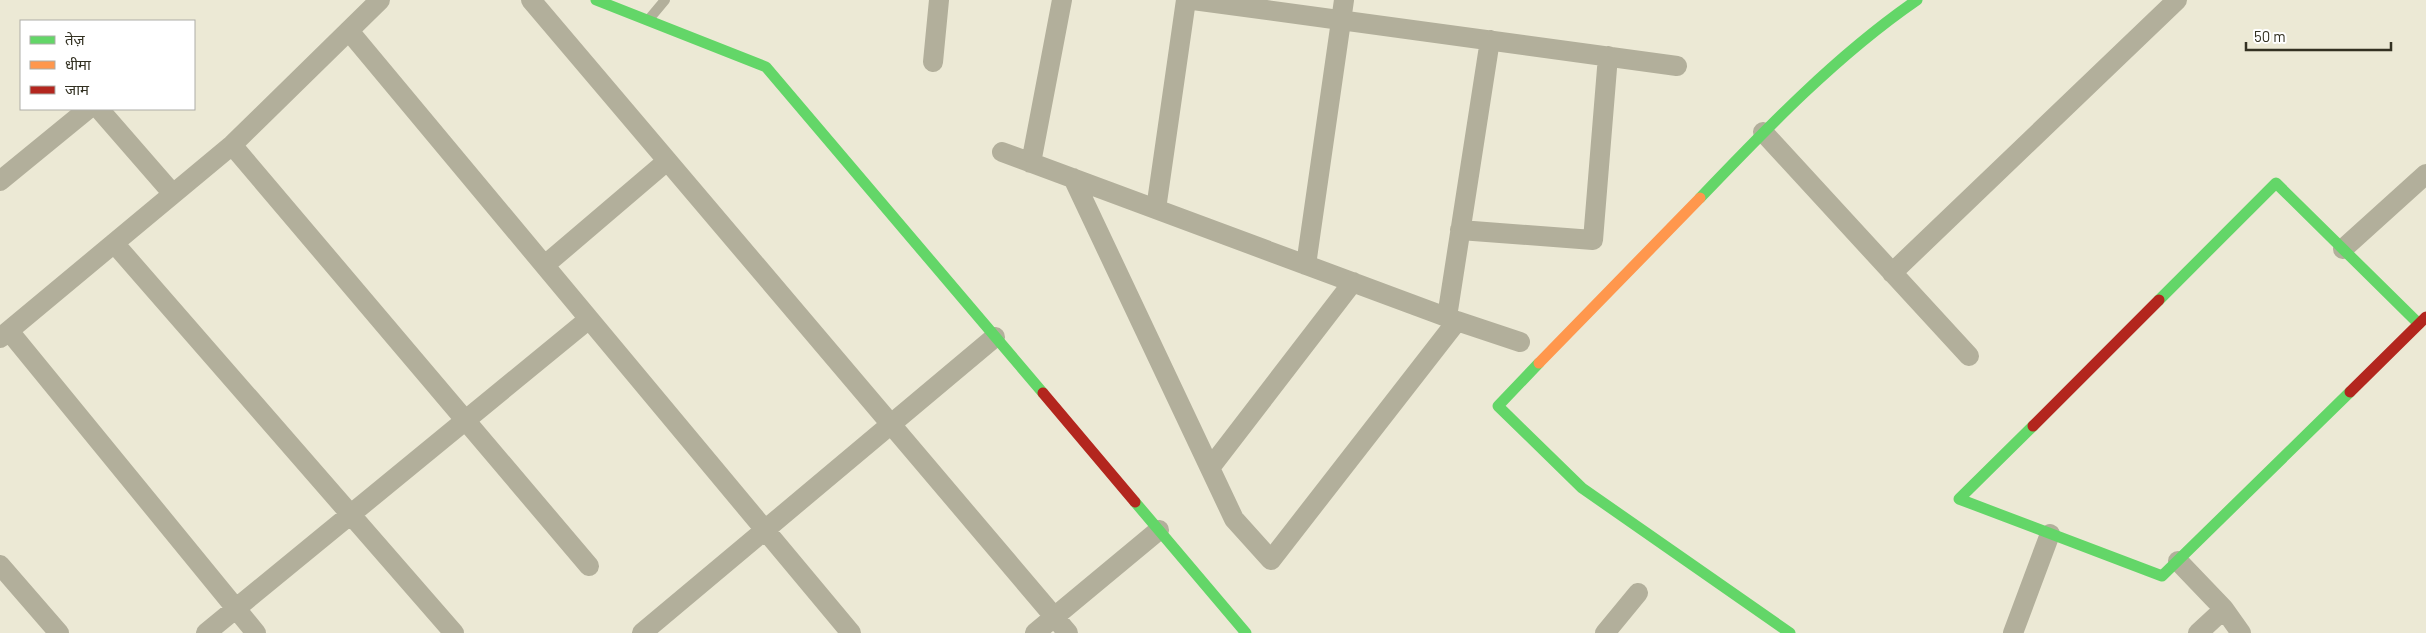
<svg xmlns="http://www.w3.org/2000/svg" width="2426" height="633" viewBox="0 0 2426 633" font-family="Barlow,'Noto Sans Devanagari',sans-serif">
<rect width="100%" height="100%" fill="#ece9d5"/>
<g fill="none" stroke-linecap="round" stroke-linejoin="round">
<path stroke="#b2af9b" stroke-width="10" d="M650 18 665 0"/>
<path stroke="#b2af9b" stroke-width="20" d="M531 0 1068 633
M1193 0 1677 66
M349 31 851 633
M933 62 939 0
M99 109 173 194
M1763 132 1969 356
M232 145 589 566
M1002 152 1457 321 1520 342
M1031 163 1062 0
M1073 178 1234 519 1271 560 1457 321
M0 181 88 109
M1156 209 1186 0
M1460 230 1593 240 1608 56
M114 243 454 633
M2343 249 2426 174
M545 265 667 161
M1306 265 1344 0
M1892 273 2177 0
M1447 317 1490 40
M9 331 256 633
M0 338 232 145 380 0
M1210 468 1353 282
M2178 561 2224 609 2198 633
M0 565 59 633
M2224 609 2241 633
M206 633 589 319
M642 633 995 337
M1035 633 1159 530
M1605 633 1638 593
M2013 633 2050 534"/>
<path stroke="#63d668" stroke-width="11" d="M596 0 766 67 1043 393
M1700 198C1767 128 1837 55 1917 0
M2159 300 2276 183 2419 324
M1539 363 1498 406 1582 488 1790 633
M2033 426 1959 499 2162 576 2350 392
M1135 502 1246 633"/>
<path stroke="#ff974d" stroke-width="11" d="M1539 363 1700 198"/>
<path stroke="#b3261e" stroke-width="11" d="M2350 392 2426 317
M1043 393 1135 502
M2033 426 2159 300"/>
</g>
<rect x="20" y="20" width="175" height="90" fill="#ffffff" stroke="#adada7"/>
<rect x="30" y="36" width="25" height="8" fill="#63d668" stroke="#adada7"/>
<text x="65" y="45" font-size="15" fill="#333122">तेज़</text>
<rect x="30" y="61" width="25" height="8" fill="#ff974d" stroke="#adada7"/>
<text x="65" y="70" font-size="15" fill="#333122">धीमा</text>
<rect x="30" y="86" width="25" height="8" fill="#b3261e" stroke="#adada7"/>
<text x="65" y="95" font-size="15" fill="#333122">जाम</text>
<path d="M2246 42v8h145v-8" fill="none" stroke="#333122" stroke-width="2.5"/>
<text x="2254" y="42" font-size="15" fill="#333122" stroke="#ffffff" stroke-width="4" paint-order="stroke">50 m</text>
</svg>
